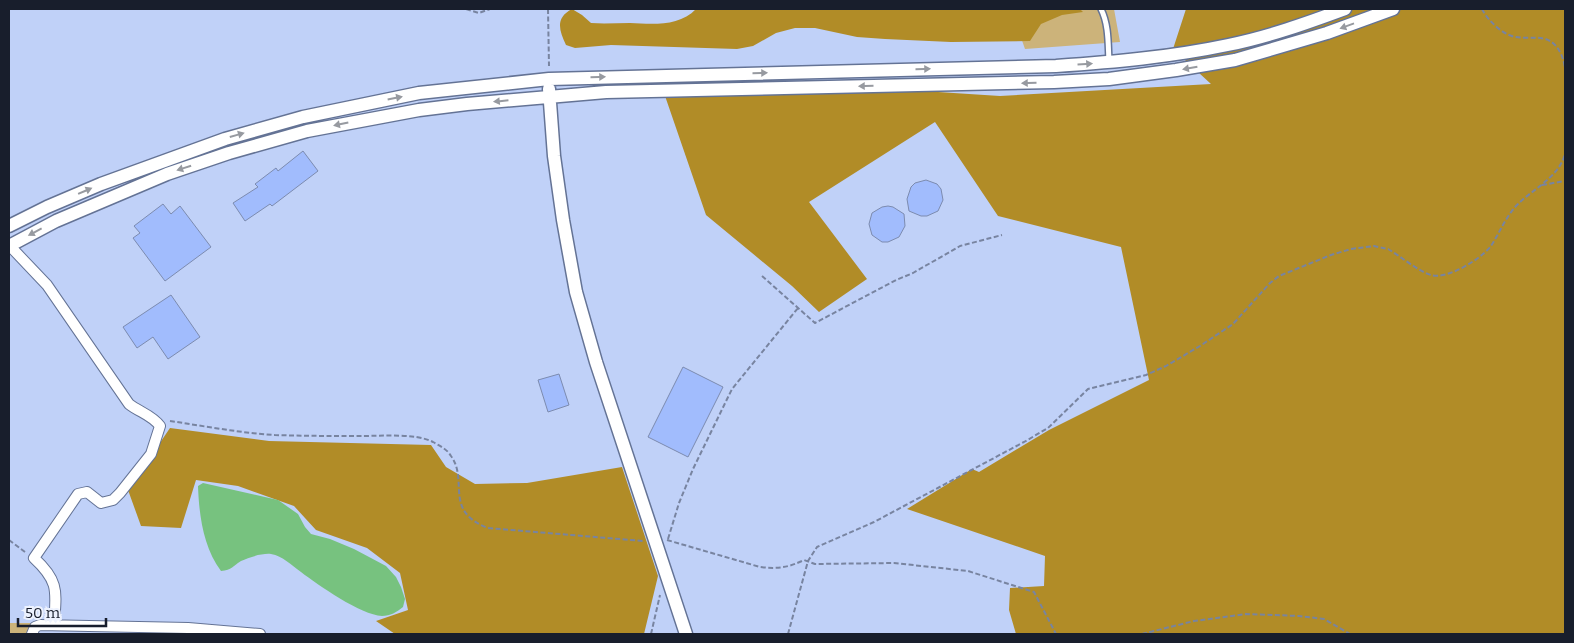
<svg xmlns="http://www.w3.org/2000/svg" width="1574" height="643" viewBox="0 0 1574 643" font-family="Bitter,serif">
<rect width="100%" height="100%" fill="#c0d1f8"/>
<path fill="#ccb37a" d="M1011 9H1114L1120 42 1025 49Z
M9 623H31L28 634H9Z"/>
<path fill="#b18c27" d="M572 9 582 15 591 23C604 24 617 23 630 23 652 24 679 27 696 9H1080L1083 12 1062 15 1041 24 1030 41 951 42 885 39 857 37 815 28H795L776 33 753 46 737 49 611 45 575 48 566 45C559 30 555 18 572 9Z
M1186 9H1565V634H1016L1009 610 1010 588 1044 586 1045 556 907 509 972 469 979 472 1049 430 1149 380 1121 247 998 216 935 122 809 202 867 279 819 312 792 286 706 215 664 93 907 90 1000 96 1211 84 1173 49Z
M170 428 269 441 431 445 446 467 475 484 527 483 622 467 658 576 644 634H395L376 621 408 610 400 573 367 548 316 530 294 506 238 486 196 480 181 528 141 526 128 490Z"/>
<path fill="#77c27f" d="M203 483 278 500 298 514 305 527 311 534 330 539 354 549 386 566 396 577 401 587 405 599 403 607C397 612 390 616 382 616 361 615 318 585 301 572 291 565 283 556 271 554 263 553 249 557 241 561 233 566 232 570 221 571 203 547 199 514 198 486Z"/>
<path fill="#a1bcfd" stroke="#7c8baf" d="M303 151 318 171 272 206 270 204 245 221 233 203 258 187 255 184 276 168 278 171Z
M926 180 937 184 941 189 943 200 938 211 927 216H921L909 211 907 199 911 187 915 183Z
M163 204 171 214 180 206 211 247 165 281 133 238 140 233 134 226Z
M888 206 893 207 904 214 905 226 899 237 888 242H882L872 235 869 224 872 213 882 207Z
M171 295 200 337 168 359 153 337 137 348 123 327Z
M683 367 723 387 688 457 648 437Z
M559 374 569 405 548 412 538 380Z"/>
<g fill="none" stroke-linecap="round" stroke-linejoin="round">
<defs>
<path id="service" d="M1101 9C1109 25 1108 44 1109 62"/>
<path id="minor" d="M9 245 47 285 129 404C139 412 152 415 160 426L151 454 120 493 113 500 101 503 87 492 78 494 34 558C60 582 56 592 54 625
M32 634 35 627 40 625 188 628 260 634"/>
<path id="tertiary" d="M549 89 554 156 563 220 576 292 596 362 686 634
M9 226 47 207 101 184 225 139 303 117 419 93 549 79 1056 66C1114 62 1171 57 1228 45 1268 37 1307 23 1345 9
M9 246 56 221 167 174 229 153 307 131 419 110 467 104 606 92 1054 82 1109 79 1176 70 1235 60 1327 33 1393 9"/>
</defs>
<use href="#service" stroke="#647395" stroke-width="8"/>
<use href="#minor" stroke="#647395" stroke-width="12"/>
<use href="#tertiary" stroke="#647395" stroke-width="15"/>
<path stroke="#7884a0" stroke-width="2" stroke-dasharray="5 2.5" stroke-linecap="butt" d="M466 9 479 13 490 9
M548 9 549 66
M1482 9C1487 19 1498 30 1509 35 1527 43 1549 28 1561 54 1569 71 1564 93 1565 111
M1542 185 1565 181
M762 276 815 323 896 280 913 273 960 246 1002 235
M170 421C204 426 240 433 275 435 304 436 333 436 362 436 382 436 416 433 433 442 440 446 447 449 451 456 469 481 443 511 488 528L643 541
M668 539 679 503 693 469 732 389 798 308
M9 540 25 552
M667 540 760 567C776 569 788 568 804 560L815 564 894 563 968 571 1034 592 1056 634
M651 634 660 595
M788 634 808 561 817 547 874 522 1024 442 1048 428 1088 389 1146 375 1166 366 1200 346 1233 324 1270 283 1279 276 1331 255 1351 249 1374 246 1388 249C1400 256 1418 271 1431 275 1447 280 1481 259 1491 246 1500 232 1506 216 1518 204 1533 189 1559 177 1565 154
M1142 634 1194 621 1246 614 1299 616 1324 619 1350 634
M1563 634H1565"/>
<use href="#service" stroke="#fff" stroke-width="5"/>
<use href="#minor" stroke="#fff" stroke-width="10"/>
<use href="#tertiary" stroke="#fff" stroke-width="12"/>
</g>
<defs><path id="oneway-solid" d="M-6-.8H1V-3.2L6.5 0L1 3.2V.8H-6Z" transform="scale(1.25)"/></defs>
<g fill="#979aa0">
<use href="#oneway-solid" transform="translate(1347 26) rotate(160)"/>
<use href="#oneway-solid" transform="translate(1085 64) rotate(-4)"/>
<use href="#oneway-solid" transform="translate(1190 68) rotate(170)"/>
<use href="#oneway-solid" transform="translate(923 69) rotate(-1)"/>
<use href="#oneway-solid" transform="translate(760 73) rotate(-1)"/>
<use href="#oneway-solid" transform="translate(598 77) rotate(-1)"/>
<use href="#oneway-solid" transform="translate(1029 83) rotate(179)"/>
<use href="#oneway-solid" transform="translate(866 86) rotate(179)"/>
<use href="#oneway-solid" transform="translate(395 98) rotate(-11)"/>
<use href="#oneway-solid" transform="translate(501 101) rotate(174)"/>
<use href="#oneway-solid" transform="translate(341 124) rotate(168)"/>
<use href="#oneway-solid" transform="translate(237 135) rotate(-16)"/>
<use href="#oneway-solid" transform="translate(184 168) rotate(162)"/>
<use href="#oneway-solid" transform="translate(85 191) rotate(-23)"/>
<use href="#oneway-solid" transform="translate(35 232) rotate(152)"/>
</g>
<rect width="1574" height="643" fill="none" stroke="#181e2c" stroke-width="20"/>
<path d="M18 618v8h88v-8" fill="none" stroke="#181e2c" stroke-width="2.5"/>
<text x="25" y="618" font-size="15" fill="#181e2c" stroke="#edf2fe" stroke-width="4" paint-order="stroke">50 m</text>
</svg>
